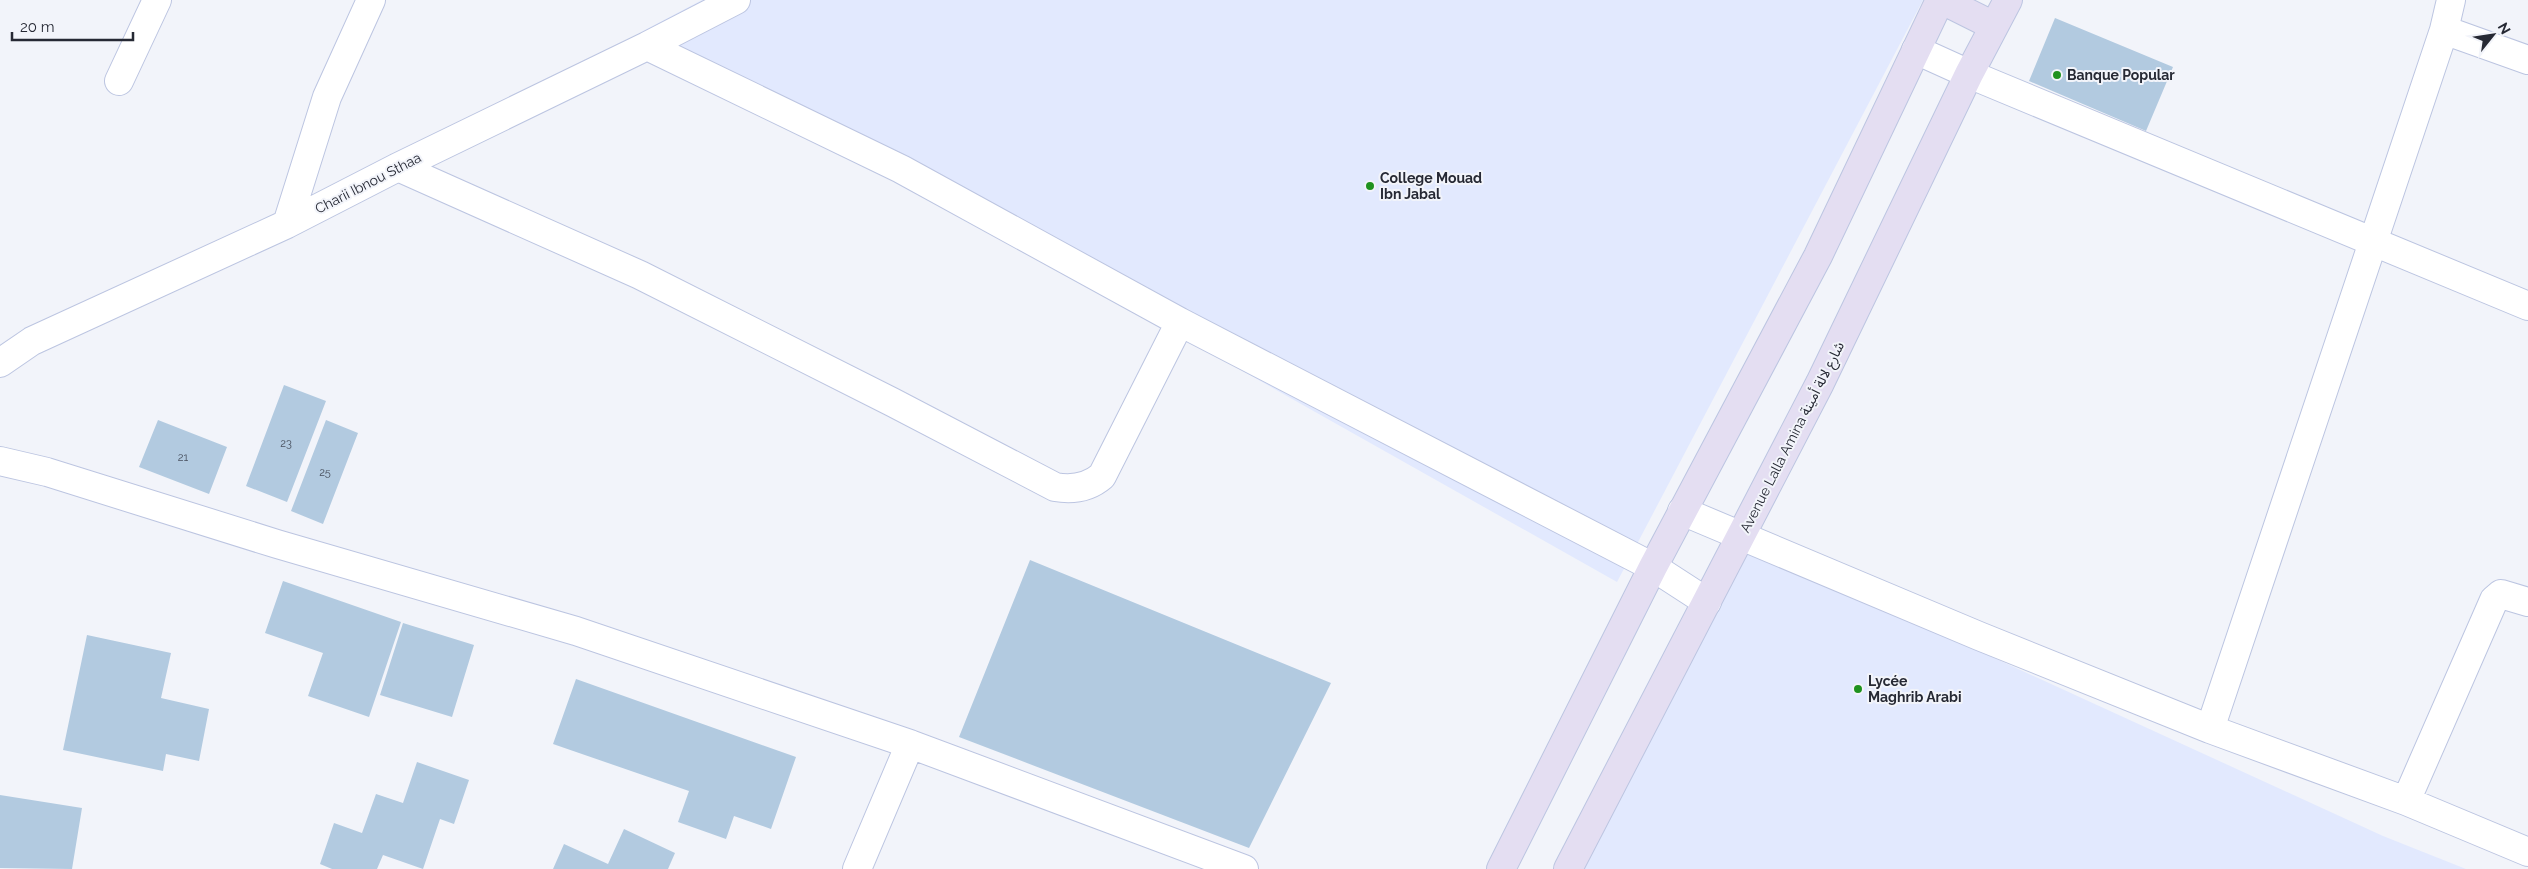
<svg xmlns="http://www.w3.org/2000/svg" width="2528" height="869" viewBox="0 0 2528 869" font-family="Raleway,'Noto Sans Arabic',sans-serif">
<rect width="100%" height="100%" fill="#f2f4fa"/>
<path fill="#e2e9fe" d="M702 0H1923L1617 582 641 32Z
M1739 541 2383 836 2466 869H1553Z"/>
<path fill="#b2cae0" d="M2055 18 2173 67 2146 131 2029 81Z
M284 385 326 401 287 502 246 486Z
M158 420 227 447 209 494 139 467Z
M326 420 358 433 323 524 291 511Z
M1030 560 1331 683 1249 848 959 737Z
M283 581 401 622 369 717 308 696 323 653 265 633Z
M403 623 474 645 452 717 380 695Z
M87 635 171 653 161 698 209 709 199 761 166 754 163 771 63 750Z
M576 679 796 757 771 829 734 816 726 839 678 822 689 791 553 744Z
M417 762 469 780 454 824 440 819 423 869 383 855 377 869H332L320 864 334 823 362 833 376 794 403 803Z
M0 795 82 808 72 869 0 868Z
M624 829 675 853 668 869H553L564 844 608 864Z"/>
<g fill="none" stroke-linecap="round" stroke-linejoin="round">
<defs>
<path id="street" d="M2444 30 2528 60
M647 46 901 169 1180 322 1653 567 1707 602
M1916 50 1969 74 2528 306
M119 81 157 0
M398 167 640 275 892 402 1055 487C1072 490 1088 488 1102 476L1180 322
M287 224 327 97 371 0
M0 363 32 341 287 224 398 167 647 46 736 0
M0 461 47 472 277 544 576 631 910 744 1244 869
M1682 511 1979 636 2210 729 2406 801 2528 852
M2210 729 2444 30 2451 0
M2406 801 2494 600 2501 594 2528 602
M857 869 910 744"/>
<path id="secondary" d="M1942 0 1994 26
M1501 869 1653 567 1818 256 1940 0
M1568 869 1820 383 1969 74 2008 0"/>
</defs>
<use href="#street" stroke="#bcc5e1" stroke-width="30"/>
<use href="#secondary" stroke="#bcc5e1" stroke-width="30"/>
<use href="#street" stroke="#fff" stroke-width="28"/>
<use href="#secondary" stroke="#e4def2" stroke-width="28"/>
</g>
<g fill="#1f921f" stroke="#f2f4fa" stroke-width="2">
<circle cx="2057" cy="75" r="5"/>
<circle cx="1370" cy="186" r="5"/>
<circle cx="1858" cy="689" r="5"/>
</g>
<g text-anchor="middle" stroke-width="4" stroke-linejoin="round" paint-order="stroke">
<g font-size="11" fill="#49515f">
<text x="286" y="447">23</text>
<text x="183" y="461">21</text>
<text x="325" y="476">25</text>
</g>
<g font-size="14" font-weight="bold" fill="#262934" stroke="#f2f4fa" text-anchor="start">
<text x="2067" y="80">Banque Popular</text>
<text x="1380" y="183">College Mouad<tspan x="1380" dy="16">Ibn Jabal</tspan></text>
<text x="1868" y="686">Lycée<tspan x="1868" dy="16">Maghrib Arabi</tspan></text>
</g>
<g font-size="14" fill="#262934" stroke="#f2f4fa">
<text transform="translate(368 183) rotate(-27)" y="5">Charii Ibnou Sthaa</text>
<text transform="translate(1792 437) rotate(-63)" y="5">Avenue Lalla Amina شارع لالة أمينة</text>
</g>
</g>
<g transform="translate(2493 35) rotate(60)" stroke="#f2f4fa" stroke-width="4" paint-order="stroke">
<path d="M0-4L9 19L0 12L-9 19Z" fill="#262934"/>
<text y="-8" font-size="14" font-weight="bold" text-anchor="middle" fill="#262934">N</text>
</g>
<path d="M12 32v8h121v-8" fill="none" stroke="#262934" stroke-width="2.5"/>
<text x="20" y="32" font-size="15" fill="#262934" stroke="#f2f4fa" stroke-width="4" paint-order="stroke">20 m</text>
</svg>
